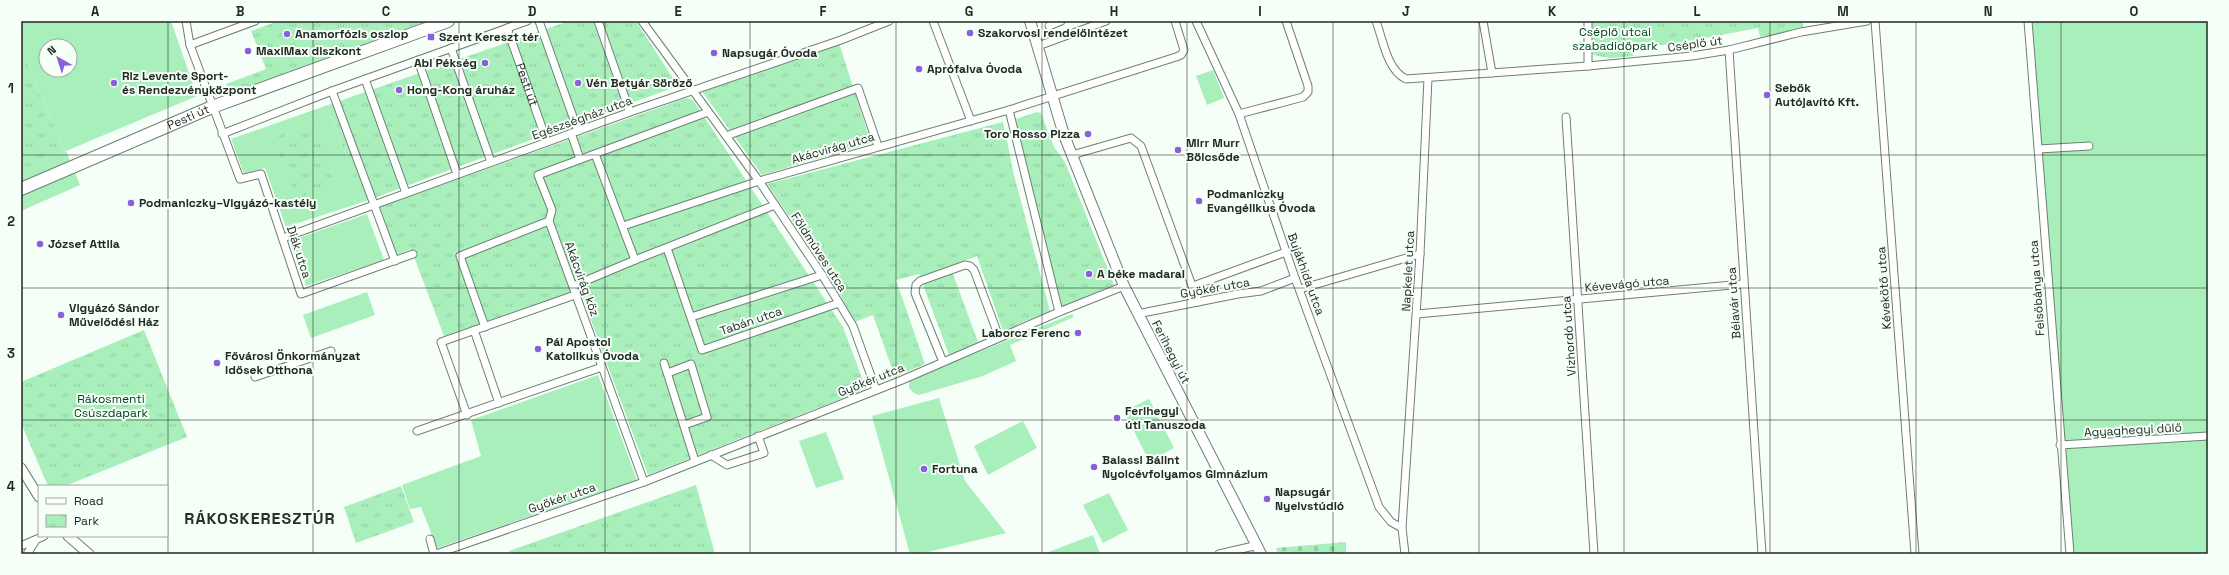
<svg xmlns="http://www.w3.org/2000/svg" width="2229" height="575" viewBox="0 0 2229 575" font-family="'Space Grotesk',sans-serif">
<defs>
<pattern id="cemetery-stones" width="16" height="16" patternUnits="userSpaceOnUse"><rect width="16" height="16" fill="#a8efbc"/><path d="M2 7V4a2 2 0 0 1 4 0v3zM10 15v-3a2 2 0 0 1 4 0v3z" fill="#90cda1"/></pattern>
<pattern id="park-tufts" width="24" height="20" patternUnits="userSpaceOnUse"><rect width="24" height="20" fill="#a8efbc"/><path d="M3 7l-1-3M5 7V3M7 7l1-3M15 17l-1-3M17 17v-4M19 17l1-3" fill="none" stroke="#90cda1"/></pattern>
</defs>
<rect width="100%" height="100%" fill="#f5fef7"/>
<path fill="#a8efbc" fill-rule="evenodd" d="M21 21H171L197 96 66 151 80 185 21 211V170L65 151 21 48ZM46 46H70V70H46Z
M2028 21H2208V554H2070Z
M1213 70 1224 98 1207 105 1196 76Z
M328 105 363 202 286 227 265 168 244 174 231 139Z
M367 214 384 260 306 286 290 241Z
M367 292 375 315 311 338 303 315Z
M1072 314 1074 317 1010 345 1016 361 983 376 919 395 914 393 909 388V382L913 379Z
M598 375 637 480 437 548 421 507 410 509 402 485 481 456 471 420Z
M939 398 965 481 1006 533 920 554H910L872 416Z
M1149 399 1174 448 1149 461 1124 411Z
M1023 421 1037 448 988 475 974 446Z
M826 432 844 479 816 488 799 441Z
M1109 493 1128 530 1103 543 1083 505Z
M1093 535 1100 554H1046V553Z"/>
<path fill="url(#cemetery-stones)" d="M1346 542V554H1278L1276 548Z"/>
<path fill="url(#park-tufts)" d="M278 21H428L229 94 226 84 266 69 251 31Z
M569 21H636L678 86 363 202 328 105Z
M1592 21H1803V28L1760 37 1758 28 1679 43 1633 48V56L1610 58 1593 55Z
M839 43 871 143 762 175 701 90Z
M21 48 65 151 21 170Z
M686 98 693 100 843 327 866 389 648 475 580 290 444 336 411 249 396 255 380 207Z
M1037 112 1041 113 1054 147 1065 162 1114 285 1063 306 1060 304 1016 119Z
M1003 122 1014 175 1050 311 1003 331 977 256 950 266 978 342 949 355 919 274 896 280 925 364 895 377 873 315 855 322 828 273 767 184Z
M313 123 335 185 296 199 273 138Z
M144 330 187 437 65 486H48L21 423V382Z
M696 485 715 554H510L509 551Z
M401 486 414 522 356 543 344 507Z"/>
<g fill="none" stroke-linecap="round" stroke-linejoin="round">
<defs>
<g id="minor">
<path d="M186 21 190 45 240 179 261 174 301 294 413 254"/>
<path d="M539 21 578 131"/>
<path d="M598 21 630 112"/>
<path d="M642 21 759 181 822 275 853 326 876 390"/>
<path d="M933 21 971 121"/>
<path d="M1196 21 1239 114 1295 278 1379 507 1391 522 1402 528"/>
<path d="M1376 21C1383 40 1387 70 1406 79L1588 66 1692 56 1729 50 1801 32 1867 21"/>
<path d="M1483 21 1492 73"/>
<path d="M1588 21V66"/>
<path d="M1875 21 1915 554"/>
<path d="M2028 21 2070 554"/>
<path d="M1049 26 1061 21"/>
<path id="s1" d="M507 28 547 142"/>
<path d="M190 45 255 21"/>
<path d="M1038 46 1106 21"/>
<path d="M451 48 491 162"/>
<path d="M1729 50 1762 554"/>
<path d="M418 60 457 174"/>
<path d="M365 79 406 193"/>
<path d="M332 91 395 261"/>
<path d="M1009 110 1059 312"/>
<path d="M1239 114 1303 97 1308 92V86L1286 21"/>
<path d="M1566 117 1594 554"/>
<path d="M571 133 580 159"/>
<path d="M222 134 332 91 527 21"/>
<path d="M726 136 858 88 878 146"/>
<path d="M2039 149 2089 146"/>
<path d="M595 154 635 260"/>
<path d="M1072 155 1131 138 1141 146 1198 302"/>
<path d="M623 226 759 181 1009 110 1176 57 1181 55 1184 50 1175 21"/>
<path d="M283 238 630 112 841 40 889 21"/>
<path d="M667 248 702 350 839 303"/>
<path d="M573 286 635 260 775 205"/>
<path d="M1193 286 1286 252"/>
<path d="M1300 289 1420 254"/>
<path d="M1137 314 1238 294 1261 291 1295 278"/>
<path d="M1417 314 1743 284"/>
<path d="M691 317 822 275"/>
<path d="M485 327 460 256 549 221"/>
<path d="M474 330 499 403"/>
<path d="M943 362 915 293 916 285 920 281 965 265 970 266 974 270 999 337"/>
<path d="M664 363 695 461"/>
<path d="M668 373 691 364 707 417 684 425"/>
<path d="M255 377 331 351"/>
<path d="M467 415 441 342 575 295"/>
<path d="M417 431 602 367"/>
<path d="M2060 445 2208 436"/>
<path d="M711 455 727 465 764 453 758 436"/>
<path d="M644 482 549 221 552 210 538 175 708 112"/>
<path d="M430 539 434 554"/>
<path d="M21 546 44 536"/>
<path d="M27 554 36 540"/>
<path d="M436 554 644 482 902 380 1059 312 1124 286"/>
<path d="M1219 554 1258 545"/>
<path d="M1405 554 1402 528 1420 254 1428 78"/>
</g>
<path id="tertiary" d="M21 468 39 497
M68 536 89 554"/>
<path id="secondary" d="M1030 21 1064 135 1124 286 1261 554"/>
<g id="primary">
<path id="s2" d="M21 189 212 107 448 21"/>
</g>
</defs>
<use href="#minor" stroke="#6c8172" stroke-width="9"/>
<use href="#tertiary" stroke="#6c8172" stroke-width="11"/>
<use href="#secondary" stroke="#6c8172" stroke-width="12"/>
<use href="#primary" stroke="#6c8172" stroke-width="14"/>
<use href="#minor" stroke="#fff" stroke-width="7"/>
<use href="#tertiary" stroke="#fff" stroke-width="9"/>
<use href="#secondary" stroke="#fff" stroke-width="10"/>
<use href="#primary" stroke="#fff" stroke-width="12"/>
</g>
<path fill="none" stroke="#212923" stroke-width="1" stroke-opacity="0.55" d="M168 21V554M313 21V554M459 21V554M605 21V554M750 21V554M896 21V554M1042 21V554M1187 21V554M1333 21V554M1479 21V554M1624 21V554M1770 21V554M1916 21V554M2061 21V554M21 155H2208M21 288H2208M21 420H2208"/>
<g fill="#8960da" stroke="#f5fef7" stroke-width="1.5">
<circle cx="970" cy="33" r="4"/>
<circle cx="287" cy="34" r="4"/>
<rect x="427" y="33" width="8" height="8" rx="2"/>
<circle cx="248" cy="51" r="4"/>
<circle cx="714" cy="53" r="4"/>
<circle cx="485" cy="63" r="4"/>
<circle cx="919" cy="69" r="4"/>
<circle cx="114" cy="83" r="4"/>
<circle cx="578" cy="83" r="4"/>
<circle cx="399" cy="90" r="4"/>
<circle cx="1767" cy="95" r="4"/>
<circle cx="1088" cy="134" r="4"/>
<circle cx="1178" cy="150" r="4"/>
<circle cx="1199" cy="201" r="4"/>
<circle cx="131" cy="203" r="4"/>
<circle cx="40" cy="244" r="4"/>
<circle cx="1089" cy="274" r="4"/>
<circle cx="61" cy="315" r="4"/>
<circle cx="1078" cy="333" r="4"/>
<circle cx="538" cy="349" r="4"/>
<circle cx="217" cy="363" r="4"/>
<circle cx="1117" cy="418" r="4"/>
<circle cx="1094" cy="467" r="4"/>
<circle cx="924" cy="469" r="4"/>
<circle cx="1267" cy="499" r="4"/>
</g>
<g text-anchor="middle" stroke-width="4" stroke-linejoin="round" paint-order="stroke">
<g font-size="12" fill="#02421f" stroke="#f5fef7">
<text x="1615" y="36">Cséplő utcai<tspan x="1615" dy="14">szabadidőpark</tspan></text>
<text x="111" y="403">Rákosmenti<tspan x="111" dy="14">Csúszdapark</tspan></text>
</g>
<g font-size="12" font-weight="bold" fill="#212923" stroke="#f5fef7" text-anchor="start">
<text x="978" y="37">Szakorvosi rendelőintézet</text>
<text x="295" y="38">Anamorfózis oszlop</text>
<text x="439" y="41">Szent Kereszt tér</text>
<text x="256" y="55">MaxiMax diszkont</text>
<text x="722" y="57">Napsugár Óvoda</text>
<text x="477" y="67" text-anchor="end">Abi Pékség</text>
<text x="927" y="73">Aprófalva Óvoda</text>
<text x="122" y="80">Riz Levente Sport-<tspan x="122" dy="14">és Rendezvényközpont</tspan></text>
<text x="586" y="87">Vén Betyár Söröző</text>
<text x="1775" y="92">Sebők<tspan x="1775" dy="14">Autójavító Kft.</tspan></text>
<text x="407" y="94">Hong-Kong áruház</text>
<text x="1080" y="138" text-anchor="end">Toro Rosso Pizza</text>
<text x="1186" y="147">Mirr Murr<tspan x="1186" dy="14">Bölcsőde</tspan></text>
<text x="1207" y="198">Podmaniczky<tspan x="1207" dy="14">Evangélikus Óvoda</tspan></text>
<text x="139" y="207">Podmaniczky–Vigyázó-kastély</text>
<text x="48" y="248">József Attila</text>
<text x="1097" y="278">A béke madarai</text>
<text x="69" y="312">Vigyázó Sándor<tspan x="69" dy="14">Művelődési Ház</tspan></text>
<text x="1070" y="337" text-anchor="end">Laborcz Ferenc</text>
<text x="546" y="346">Pál Apostol<tspan x="546" dy="14">Katolikus Óvoda</tspan></text>
<text x="225" y="360">Fővárosi Önkormányzat<tspan x="225" dy="14">Idősek Otthona</tspan></text>
<text x="1125" y="415">Ferihegyi<tspan x="1125" dy="14">úti Tanuszoda</tspan></text>
<text x="1102" y="464">Balassi Bálint<tspan x="1102" dy="14">Nyolcévfolyamos Gimnázium</tspan></text>
<text x="932" y="473">Fortuna</text>
<text x="1275" y="496">Napsugár<tspan x="1275" dy="14">Nyelvstúdió</tspan></text>
</g>
<g font-size="12" fill="#212923" stroke="#f5fef7">
<text transform="translate(1695 44) rotate(-8)" y="4">Cséplő út</text>
<text dy="4" stroke="none"><textPath href="#s1" startOffset="60">Pesti út</textPath></text>
<text dy="4" stroke="none"><textPath href="#s2" startOffset="182">Pesti út</textPath></text>
<text transform="translate(582 118) rotate(-20)" y="4">Egészségház utca</text>
<text transform="translate(833 148) rotate(-16)" y="4">Akácvirág utca</text>
<text transform="translate(299 252) rotate(72)" y="4">Diák utca</text>
<text transform="translate(819 252) rotate(57)" y="4">Földműves utca</text>
<text transform="translate(1408 271) rotate(-87)" y="4">Napkelet utca</text>
<text transform="translate(1306 274) rotate(70)" y="4">Bujákhida utca</text>
<text transform="translate(582 279) rotate(70)" y="4">Akácvirág köz</text>
<text transform="translate(1627 284) rotate(-5)" y="4">Kévevágó utca</text>
<text transform="translate(1215 288) rotate(-10)" y="4">Gyökér utca</text>
<text transform="translate(1884 288) rotate(-94)" y="4">Kévekötő utca</text>
<text transform="translate(2037 288) rotate(-94)" y="4">Felsőbánya utca</text>
<text transform="translate(1734 303) rotate(-94)" y="4">Bélavár utca</text>
<text transform="translate(751 321) rotate(-19)" y="4">Tabán utca</text>
<text transform="translate(1569 336) rotate(-94)" y="4">Vízhordó utca</text>
<text transform="translate(1171 352) rotate(63)" y="4">Ferihegyi út</text>
<text transform="translate(871 380) rotate(-22)" y="4">Gyökér utca</text>
<text transform="translate(2133 430) rotate(-3)" y="4">Agyaghegyi dűlő</text>
<text transform="translate(562 498) rotate(-19)" y="4">Gyökér utca</text>
</g>
<g font-size="16" font-weight="bold" letter-spacing="1" fill="#223427" stroke="#f5fef7">
<text x="260" y="524">RÁKOSKERESZTÚR</text>
</g>
</g>
<rect width="2229" height="575" fill="none" stroke="#f5fef7" stroke-width="44"/>
<rect x="38" y="485" width="130" height="52" fill="#f5fef7" stroke="#a0a9a2"/>
<rect x="46" y="498" width="20" height="6" fill="#ffffff" stroke="#a0a9a2"/>
<text x="74" y="505" font-size="12" fill="#212923">Road</text>
<rect x="46" y="515" width="20" height="12" fill="url(#park-tufts)" stroke="#a0a9a2"/>
<text x="74" y="525" font-size="12" fill="#212923">Park</text>
<g transform="translate(58 58) rotate(321)"><circle r="19" fill="#f5fef7" stroke="#a0a9a2"/>
<path d="M0-3L7 15L0 10L-7 15Z" fill="#8960da"/>
<text y="-6" font-size="11" font-weight="bold" text-anchor="middle" fill="#212923">N</text>
</g>
<rect x="22" y="22" width="2185" height="531" fill="none" stroke="#212923" stroke-width="1.5"/>
<g font-size="13" text-anchor="middle" font-weight="bold" fill="#212923">
<text x="95" y="16">A</text>
<text x="240" y="16">B</text>
<text x="386" y="16">C</text>
<text x="532" y="16">D</text>
<text x="678" y="16">E</text>
<text x="823" y="16">F</text>
<text x="969" y="16">G</text>
<text x="1114" y="16">H</text>
<text x="1260" y="16">I</text>
<text x="1406" y="16">J</text>
<text x="1552" y="16">K</text>
<text x="1697" y="16">L</text>
<text x="1843" y="16">M</text>
<text x="1988" y="16">N</text>
<text x="2134" y="16">O</text>
<text x="11" y="93">1</text>
<text x="11" y="226">2</text>
<text x="11" y="358">3</text>
<text x="11" y="491">4</text>
</g>
</svg>
